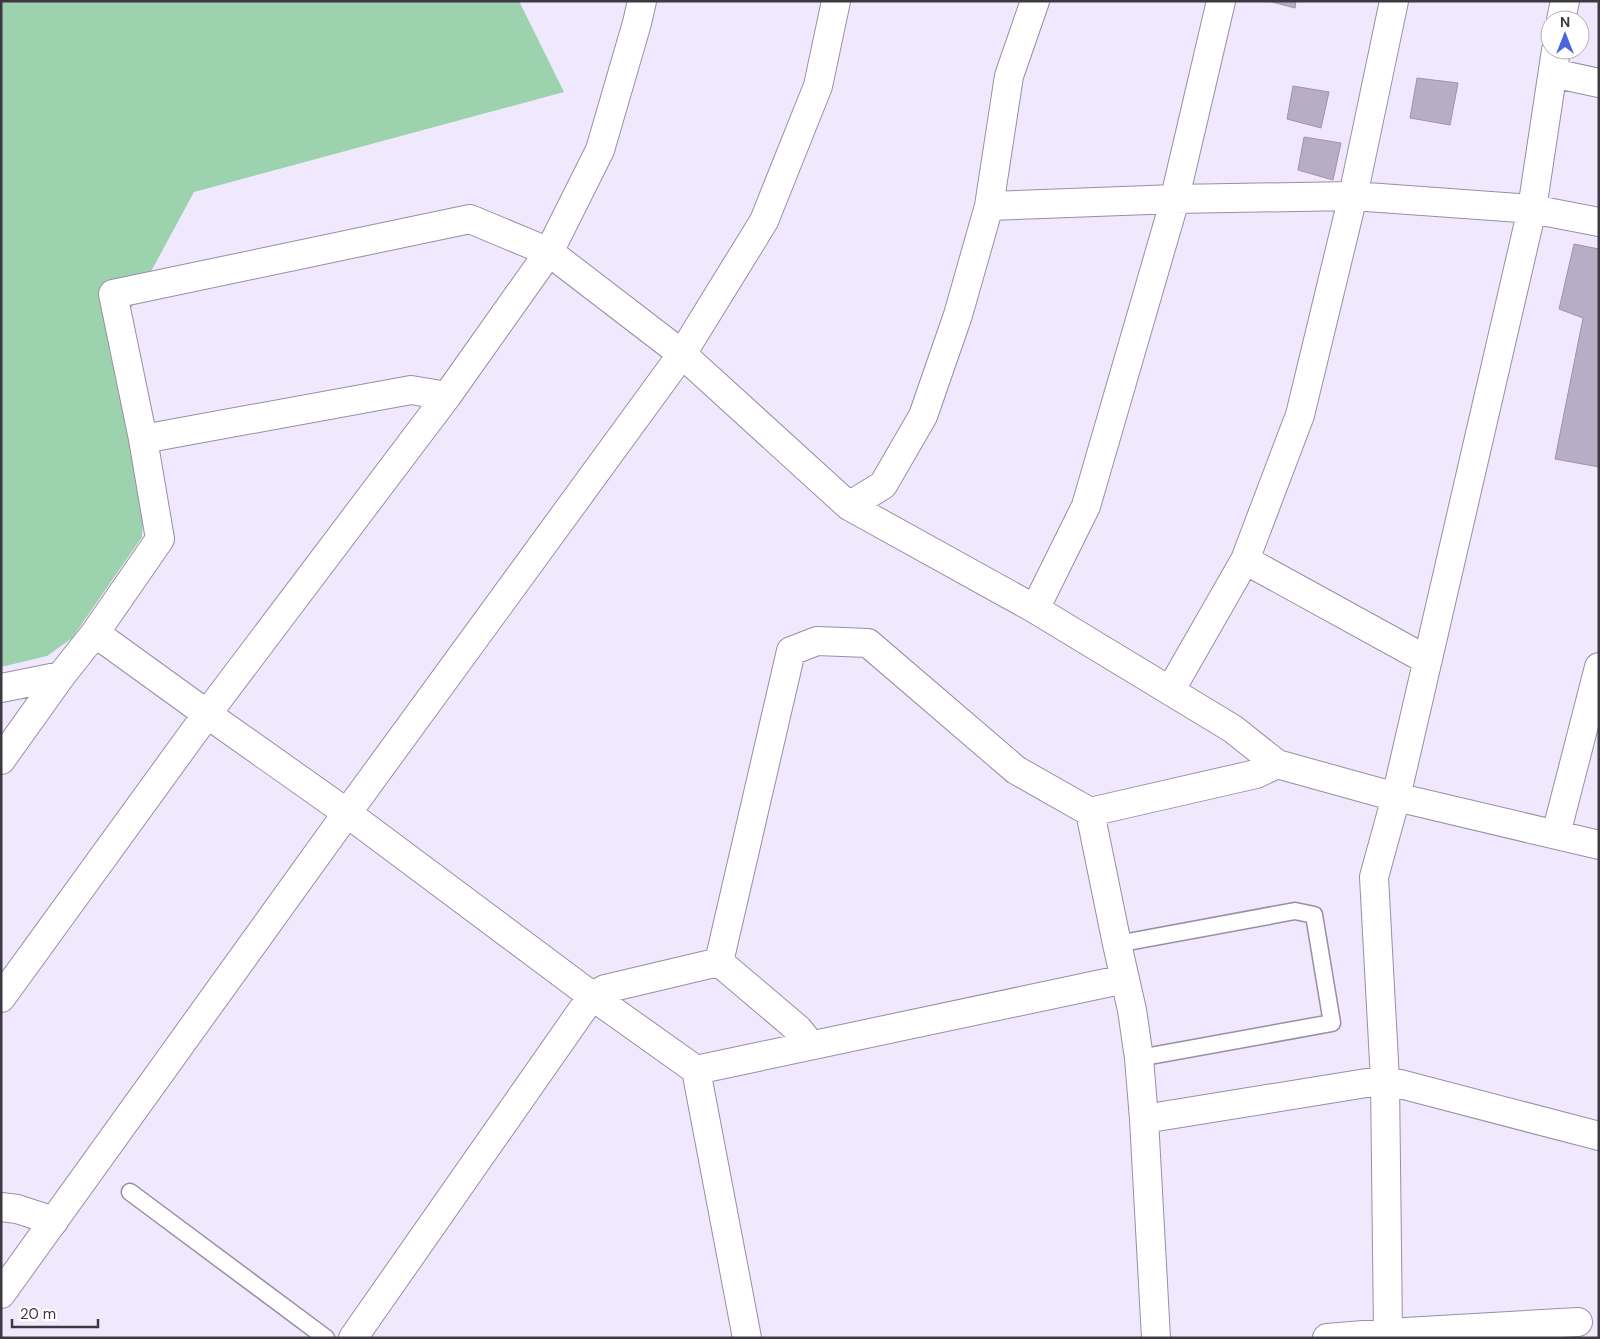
<svg xmlns="http://www.w3.org/2000/svg" width="1600" height="1339" viewBox="0 0 1600 1339" font-family="'DM Sans',sans-serif">
<rect width="100%" height="100%" fill="#f0e8fc"/>
<path fill="#9cd3ae" d="M1 1H519L564 92 194 192 109 349 144 501 142 537 72 638 47 656 1 667Z"/>
<path fill="#b8adc5" stroke="#9f94ab" d="M1268 1H1296L1295 8Z
M1417 78 1458 83 1450 125 1410 118Z
M1293 86 1329 92 1321 128 1287 119Z
M1304 137 1341 143 1333 180 1298 170Z
M1574 244 1599 249V467L1555 459 1583 318 1559 309Z"/>
<g fill="none" stroke-linecap="round" stroke-linejoin="round">
<defs>
<path id="service" d="M1117 944 1295 911 1314 915 1332 1023 1139 1058
M130 1192 326 1338"/>
<path id="minor" d="M1561 20 1565 1
M1553 73 1599 83
M989 206 1175 199 1353 196 1532 209 1599 222
M143 439 411 390 447 396
M849 506 883 485 923 416 958 315 989 206 1009 76 1035 1
M1245 560 1427 660
M1035 609 1086 506 1172 210 1221 1
M95 633 207 714 347 813 592 996 696 1070 1125 979
M1 688 61 676
M1170 691 1245 560 1300 415 1353 196 1394 1
M1 760 61 676 95 633 160 539 143 439 113 294 470 219 549 252 682 354 849 506 1035 609 1233 729 1277 764 1396 797 1599 845
M1090 812 1117 944 1132 1010 1139 1058 1144 1119 1156 1338
M1556 834 1599 667
M719 962 798 1029 811 1045
M1 998 207 714 447 396 549 252 600 150 637 23 642 1
M696 1070 747 1338
M1144 1119 1385 1080 1599 1136
M1 1207 17 1209 54 1221
M1388 1333 1385 1080 1374 877 1396 797 1532 209 1556 50
M353 1338 592 996 605 989 719 962 791 651 817 641 868 643 1016 770 1090 812 1256 774 1277 764
M1327 1338 1388 1333 1578 1322"/>
<path id="tertiary" d="M1 1294 347 813 682 354 764 221 818 86 836 1"/>
</defs>
<use href="#service" stroke="#998ea5" stroke-width="19"/>
<use href="#minor" stroke="#998ea5" stroke-width="30"/>
<use href="#tertiary" stroke="#998ea5" stroke-width="30"/>
<use href="#service" stroke="#fff" stroke-width="16"/>
<use href="#minor" stroke="#fff" stroke-width="28"/>
<use href="#tertiary" stroke="#fff" stroke-width="28"/>
</g>
<rect width="1600" height="1339" fill="none" stroke="#3d3943" stroke-width="5"/>
<g transform="translate(1565 35)"><circle r="24" fill="#ffffff" stroke="#b1b0b4"/>
<path d="M0-4L9 19L0 12L-9 19Z" fill="#4967db"/>
<text y="-8" font-size="14" font-weight="bold" text-anchor="middle" fill="#3d3943">N</text>
</g>
<path d="M12 1319v8h86v-8" fill="none" stroke="#3d3943" stroke-width="2.5"/>
<text x="20" y="1319" font-size="15" fill="#3d3943" stroke="#ffffff" stroke-width="4" paint-order="stroke">20 m</text>
</svg>
